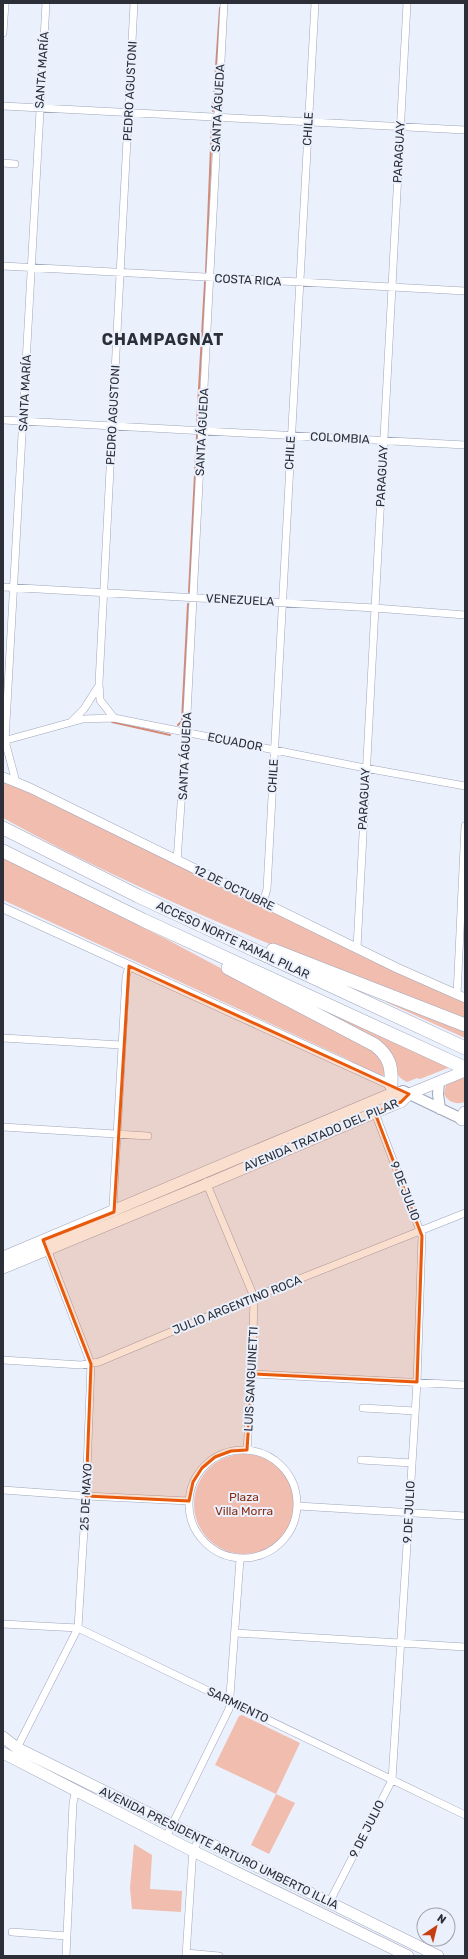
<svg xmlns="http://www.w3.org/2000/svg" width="468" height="1959" viewBox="0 0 468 1959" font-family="Rubik,sans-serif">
<rect width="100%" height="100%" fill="#ebf0fd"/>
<path fill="#f0bdae" d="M3 780 119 836 242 898 465 1000V1022C309 961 150 899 3 818Z
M3 857 168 940 383 1055 386 1073 383 1076 371 1073 347 1059 3 900Z
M295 998 453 1066 420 1079 417 1078 407 1082C396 1077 396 1071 393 1060Z
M386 1001 465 1032V1038L386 1002Z
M465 1077V1102C456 1105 448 1102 444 1094L446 1085Z
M194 1504a50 50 0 1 1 100 0a50 50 0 1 1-100 0Z
M242 1715 300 1743 276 1794 295 1803 269 1854 251 1845 276 1794 215 1765 239 1716Z
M134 1844 152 1855 150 1889 182 1891 181 1912 132 1909 130 1888Z"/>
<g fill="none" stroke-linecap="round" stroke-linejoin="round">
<path stroke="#d58a75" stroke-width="2" d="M213 111 220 8
M206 272 212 122
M197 424 205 282
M189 592 197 435
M112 722 170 735
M178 725 182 721 188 604"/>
<defs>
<path id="minor" d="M3 33 5 3
M3 106 465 130
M3 163 15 164
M3 266 465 291
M3 420 465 445
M3 587 375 608 465 615
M114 718 100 700 99 683 134 3
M72 721 84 709 98 687
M3 741 83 719 114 718 365 768 465 786
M16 782 5 741 46 3
M177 861 186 733 224 3
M263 902 267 889 315 3
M357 948 407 3
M457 995 465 826
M3 1038 121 1045
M3 1127 148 1136
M206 1182 254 1297 252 1374 247 1450
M114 1213 113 1206 126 977 129 966
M3 1360 81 1365 99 1362 254 1297 465 1213
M252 1374 465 1385
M363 1408 415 1411
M189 1504a54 54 0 1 1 108 0a54 54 0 1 1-108 0Z
M361 1460 412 1463
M3 1490 86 1496 189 1501
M298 1506 465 1516
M3 1624 78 1628 465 1815
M236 1633 465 1647
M17 1748 78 1628 86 1496 91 1364 46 1246
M166 1837 229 1709 240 1559
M329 1903 392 1780 409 1513 417 1382 422 1236 375 1113
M12 1932 67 1936
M186 1953 219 1956
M66 1956 73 1803 76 1789
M186 1956 192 1863 193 1851 199 1839"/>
<path id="tertiary" d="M3 777 30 788 397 968 465 998
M3 908 391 1085"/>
<path id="secondary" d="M439 1082 438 1094 440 1109
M403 1091 462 1119"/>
<path id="primary" d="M3 1257 395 1092 409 1094
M3 1268 207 1184 393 1105 401 1102 409 1094 465 1071
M3 1737 17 1748 438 1956
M3 1753 193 1851 408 1956"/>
<path id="motorway" d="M3 828 138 896 465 1048
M3 851 143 920 465 1068
M273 950 465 1025
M228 968 375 1045C390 1057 392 1067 391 1085
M462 1119 465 1113"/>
</defs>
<use href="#minor" stroke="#9fa6bb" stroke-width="8"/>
<use href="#tertiary" stroke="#9fa6bb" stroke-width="10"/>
<use href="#secondary" stroke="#9fa6bb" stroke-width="12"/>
<use href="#primary" stroke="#9fa6bb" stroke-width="12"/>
<use href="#motorway" stroke="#9fa6bb" stroke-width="14"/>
<use href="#minor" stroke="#fff" stroke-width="7"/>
<use href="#tertiary" stroke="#fff" stroke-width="9"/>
<use href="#secondary" stroke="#fff" stroke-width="10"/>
<use href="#primary" stroke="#fff" stroke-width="11"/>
<use href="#motorway" stroke="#fff" stroke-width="13"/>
</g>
<path fill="#e8590c" fill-opacity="0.2" stroke="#e8590c" stroke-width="3" stroke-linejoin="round" d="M129 966 409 1094 401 1102 375 1113 422 1236 417 1382 252 1374 247 1450 231 1451 215 1457 202 1468 193 1482 189 1501 86 1496 91 1364 43 1240 114 1212Z"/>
<g text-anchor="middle" stroke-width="4" stroke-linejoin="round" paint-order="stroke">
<g font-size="12" fill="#2c2f37" stroke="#ebf0fd">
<text transform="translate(42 70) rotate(-86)" y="4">SANTA MARÍA</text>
<text transform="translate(130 91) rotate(-87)" y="4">PEDRO AGUSTONI</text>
<text transform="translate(218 108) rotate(-87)" y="4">SANTA ÁGUEDA</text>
<text transform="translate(308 129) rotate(-87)" y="4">CHILE</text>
<text transform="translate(399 152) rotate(-87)" y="4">PARAGUAY</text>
<text transform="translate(248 280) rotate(3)" y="4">COSTA RICA</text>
<text transform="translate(25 393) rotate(-87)" y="4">SANTA MARÍA</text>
<text transform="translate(113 415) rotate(-87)" y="4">PEDRO AGUSTONI</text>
<text transform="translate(202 432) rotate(-87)" y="4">SANTA ÁGUEDA</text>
<text transform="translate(340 438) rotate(3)" y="4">COLOMBIA</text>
<text transform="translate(290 453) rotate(-87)" y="4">CHILE</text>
<text transform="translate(382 476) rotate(-87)" y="4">PARAGUAY</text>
<text transform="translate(240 600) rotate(3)" y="4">VENEZUELA</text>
<text transform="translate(235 742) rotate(11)" y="4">ECUADOR</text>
<text transform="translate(185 756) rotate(-87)" y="4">SANTA ÁGUEDA</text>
<text transform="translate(273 776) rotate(-87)" y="4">CHILE</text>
<text transform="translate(364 799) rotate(-87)" y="4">PARAGUAY</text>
<text transform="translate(234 888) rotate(26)" y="4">12 DE OCTUBRE</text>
<text transform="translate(233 940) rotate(25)" y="4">ACCESO NORTE RAMAL PILAR</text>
<text transform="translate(321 1135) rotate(-23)" y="4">AVENIDA TRATADO DEL PILAR</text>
<text transform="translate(405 1191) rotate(69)" y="4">9 DE JULIO</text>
<text transform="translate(237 1305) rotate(-22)" y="4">JULIO ARGENTINO ROCA</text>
<text transform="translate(251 1379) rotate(-87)" y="4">LUIS SANGUINETTI</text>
<text transform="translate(86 1497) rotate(-87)" y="4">25 DE MAYO</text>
<text transform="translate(409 1512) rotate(-87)" y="4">9 DE JULIO</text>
<text transform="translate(238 1705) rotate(26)" y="4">SARMIENTO</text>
<text transform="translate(367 1829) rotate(-63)" y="4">9 DE JULIO</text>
<text transform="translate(219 1848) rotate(26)" y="4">AVENIDA PRESIDENTE ARTURO UMBERTO ILLIA</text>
</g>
<g font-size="12" fill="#882f14" stroke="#ebf0fd">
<text x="244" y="1501">Plaza<tspan x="244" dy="14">Villa Morra</tspan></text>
</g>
<g font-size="16" font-weight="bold" letter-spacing="1" fill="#2c2f37" stroke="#ebf0fd">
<text x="163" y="345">CHAMPAGNAT</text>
</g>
</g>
<rect width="468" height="1959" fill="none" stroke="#2c2f37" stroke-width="8"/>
<g transform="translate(436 1927) rotate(35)"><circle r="19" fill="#ebf0fd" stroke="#9fa3ae"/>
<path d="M0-3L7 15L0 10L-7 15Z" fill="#c63e10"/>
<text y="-6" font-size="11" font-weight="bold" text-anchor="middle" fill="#2c2f37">N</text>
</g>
</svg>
